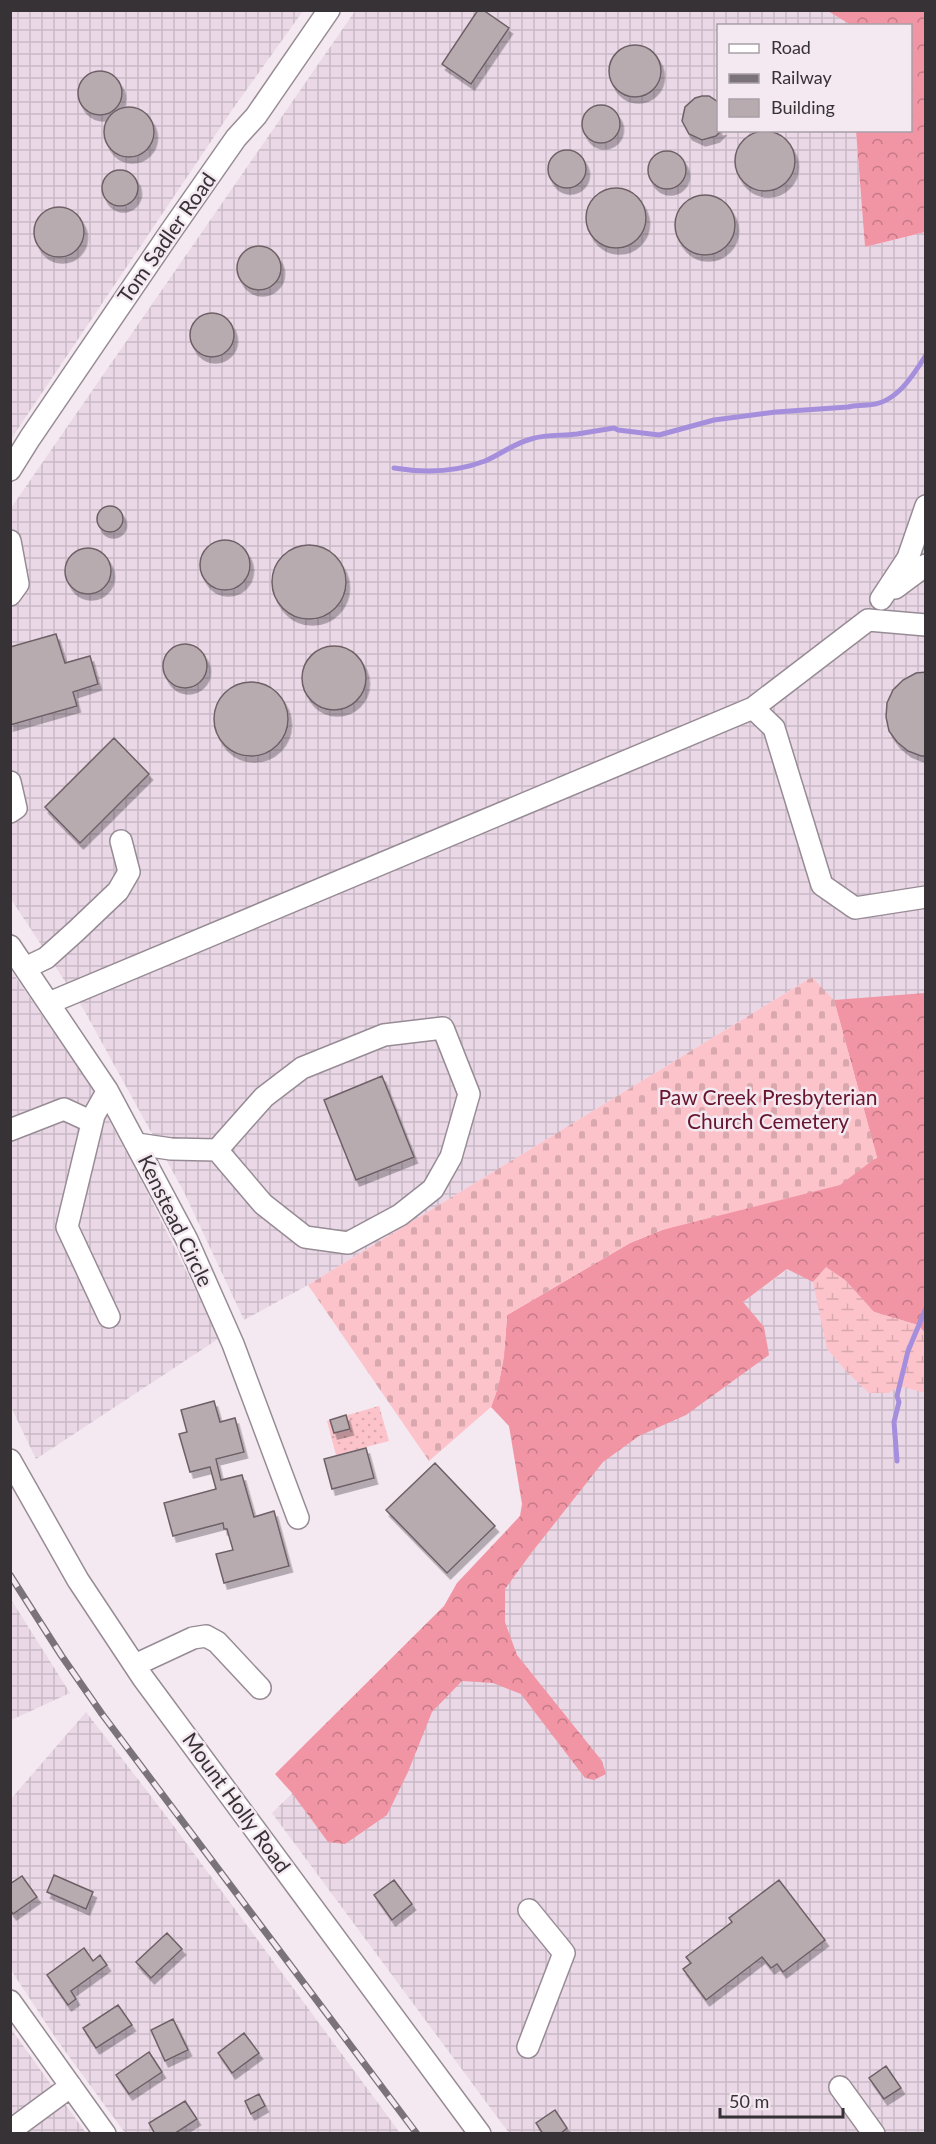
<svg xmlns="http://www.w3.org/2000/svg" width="936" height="2144" viewBox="0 0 936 2144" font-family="Lato,sans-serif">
<defs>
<pattern id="industrial-grid" width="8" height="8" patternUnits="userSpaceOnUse" patternTransform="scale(1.5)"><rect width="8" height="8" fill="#ead8e6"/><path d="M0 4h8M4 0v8" fill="none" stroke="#c9bac6"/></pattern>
<pattern id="forest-crowns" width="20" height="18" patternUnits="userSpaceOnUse" patternTransform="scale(1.5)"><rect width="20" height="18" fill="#f194a4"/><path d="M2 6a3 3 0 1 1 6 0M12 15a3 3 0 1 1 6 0" fill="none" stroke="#c47986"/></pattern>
<pattern id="wetland-marsh" width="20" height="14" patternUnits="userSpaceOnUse" patternTransform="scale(1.5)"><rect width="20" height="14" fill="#fdc3cb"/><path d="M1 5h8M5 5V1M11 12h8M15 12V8" fill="none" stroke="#d9a8af"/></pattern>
<pattern id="cemetery-stones" width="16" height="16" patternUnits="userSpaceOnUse" patternTransform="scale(1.5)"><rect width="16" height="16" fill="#fdc3cb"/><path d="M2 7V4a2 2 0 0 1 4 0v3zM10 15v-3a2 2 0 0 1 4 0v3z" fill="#d9a8af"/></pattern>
<pattern id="park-dots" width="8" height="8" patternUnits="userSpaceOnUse" patternTransform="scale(1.5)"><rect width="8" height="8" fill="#fdc3cb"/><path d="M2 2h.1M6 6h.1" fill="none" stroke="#d9a8af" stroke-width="1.8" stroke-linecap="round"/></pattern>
<filter id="shadow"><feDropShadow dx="3.5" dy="6" stdDeviation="0" flood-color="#0004"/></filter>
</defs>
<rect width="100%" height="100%" fill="#f4e8f1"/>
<path fill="url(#industrial-grid)" d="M11 10 303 11 232 110 11 439Z
M828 10 851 25 718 26V130L856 131 865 247 925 232V2133H509L272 1813 463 1628 691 1340 889 1195 833 1000 812 977 308 1285 244 1320 184 1192 84 1010 11 899V508L355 11Z
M10 969 90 1085 138 1174 206 1311 218 1339 36 1459 10 1405Z
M10 1598 70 1693 11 1720H10Z
M86 1712 167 1817 400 2133H125L57 2040 11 1970V1799Z
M11 2029 86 2133H11Z"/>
<path fill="url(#forest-crowns)" d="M828 11H925V232L865 247 856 131 910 130V26L851 25Z
M925 993V1333L918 1325 874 1312 845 1280 826 1268 813 1282 787 1269 743 1302 764 1327 769 1355 686 1415 639 1436 603 1462 532 1552 505 1589V1622L517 1655 602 1761 606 1774 594 1780 585 1778 521 1694 493 1683 462 1681 432 1712 408 1772 387 1815 345 1844 328 1842 292 1793 275 1774 444 1606 457 1583 520 1516 522 1504 509 1426 491 1407C503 1377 505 1347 507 1315L630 1243 662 1230 877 1158 834 1000Z"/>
<path fill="url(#wetland-marsh)" d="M826 1267 845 1280 874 1312 918 1325 925 1333V1393L900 1386 889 1393H869L848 1373 827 1349 813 1282Z"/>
<path fill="url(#cemetery-stones)" d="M812 977 834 1000 877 1157 840 1185 662 1230 630 1243 507 1315 504 1357 498 1388 491 1407 429 1461 308 1285Z"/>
<path fill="url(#park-dots)" d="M379 1406 389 1441 336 1455 327 1421Z"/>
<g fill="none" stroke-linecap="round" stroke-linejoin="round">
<path stroke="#a58fdd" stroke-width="5" d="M394 468C424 473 456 472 485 461 501 454 515 443 531 439 547 434 562 436 577 434 590 432 602 430 614 428L618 430 659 435 714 420 776 412 848 407C855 405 860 406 867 405 895 405 913 376 926 355
M897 1461 894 1422 899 1402 897 1396 908 1351 926 1308"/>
</g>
<path fill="#b8abb0" stroke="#6e6166" stroke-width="1.5" filter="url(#shadow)" d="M478 10H483L509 28 471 84 442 64Z
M609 71a26 26 0 1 1 52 0a26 26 0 1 1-52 0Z
M78 93a22 22 0 1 1 44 0a22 22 0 1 1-44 0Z
M702 96H709L718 102V130H722L716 136 702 140 689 134 682 121 685 107 695 98Z
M582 124a19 19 0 1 1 38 0a19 19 0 1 1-38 0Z
M104 132a25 25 0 1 1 50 0a25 25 0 1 1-50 0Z
M735 161a30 30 0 1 1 60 0a30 30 0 1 1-60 0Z
M548 169a19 19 0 1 1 38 0a19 19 0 1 1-38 0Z
M648 170a19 19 0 1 1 38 0a19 19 0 1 1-38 0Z
M102 188a18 18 0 1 1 36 0a18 18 0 1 1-36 0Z
M586 218a30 30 0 1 1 60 0a30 30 0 1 1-60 0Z
M675 225a30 30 0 1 1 60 0a30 30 0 1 1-60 0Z
M34 232a25 25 0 1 1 50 0a25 25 0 1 1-50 0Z
M237 268a22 22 0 1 1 44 0a22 22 0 1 1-44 0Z
M190 335a22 22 0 1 1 44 0a22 22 0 1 1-44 0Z
M97 519a13 13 0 1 1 26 0a13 13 0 1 1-26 0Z
M200 565a25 25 0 1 1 50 0a25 25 0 1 1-50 0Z
M272 582a37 37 0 1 1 74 0a37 37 0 1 1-74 0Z
M65 571a23 23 0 1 1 46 0a23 23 0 1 1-46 0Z
M56 634 65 663 90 656 98 684 73 692 77 706 10 725V647Z
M163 666a22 22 0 1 1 44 0a22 22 0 1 1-44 0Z
M302 678a32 32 0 1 1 64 0a32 32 0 1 1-64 0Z
M926 672V756H921L908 751 897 742 889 731 886 717 887 703 893 690 903 680 916 673Z
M214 719a37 37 0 1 1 74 0a37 37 0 1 1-74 0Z
M114 738 149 774 80 843 45 807Z
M382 1076 414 1157 356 1180 324 1100Z
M214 1401 220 1422 235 1418 244 1452 216 1459 221 1480 242 1475 254 1517 274 1511 289 1566 224 1583 216 1554 233 1550 227 1529H224L223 1523 173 1536 164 1503 216 1489 210 1467 190 1472 179 1434 187 1432 181 1410Z
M346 1415 350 1429 334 1433 330 1420Z
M366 1448 374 1478 332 1489 324 1459Z
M435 1463 495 1526 447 1573 386 1510Z
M54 1875 93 1892 86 1909 47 1892Z
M22 1876 37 1897 13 1914 10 1910V1884Z
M394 1880 412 1904 392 1920 374 1895Z
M779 1880 825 1940 783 1972 777 1964 771 1968 762 1957 706 2000 683 1969 691 1963 686 1957 732 1922 729 1918Z
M167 1933 182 1949 151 1978 136 1962Z
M84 1948 93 1961 100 1955 107 1965 71 1991 76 1999 68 2005 47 1975Z
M118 2005 132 2025 96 2048 83 2028Z
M173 2019 188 2050 165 2061 151 2030Z
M244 2033 259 2053 232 2073 218 2053Z
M149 2052 162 2072 129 2094 116 2075Z
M886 2066 901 2088 884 2099 869 2078Z
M259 2094 265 2106 251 2114 245 2101Z
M185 2101 197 2119 174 2134H155L149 2123Z
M555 2110 567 2128 560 2134H543L536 2123Z"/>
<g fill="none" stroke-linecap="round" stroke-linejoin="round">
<defs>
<path id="minor" d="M10 470 30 438 171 231 236 138 256 116 329 10
M10 541 18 584 10 595
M895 588 926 565
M881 599 908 558 926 506
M753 708 774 728 822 885 855 908 926 897
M10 782 16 808 10 812
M10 946 107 1090 187 1240 233 1344 298 1518
M25 968 46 958 76 931 118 891 129 872 121 841
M49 1003 753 708 868 620 926 625
M107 1092 94 1115 67 1227 109 1317
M10 1130 64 1109 92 1122
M137 1144 171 1149 217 1150 264 1097 302 1068 384 1035 443 1028 469 1094 451 1157 433 1189 400 1215 348 1243 305 1237 263 1204 217 1150
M10 1460 78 1580 143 1678 480 2134
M135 1665 193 1638 206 1636 217 1642 260 1688
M10 2001 105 2134
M528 2047 564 1953 529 1910
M840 2087 874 2134
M10 2131 71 2086"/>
</defs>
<use href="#minor" stroke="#978c95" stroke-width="24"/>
<use href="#minor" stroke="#fff" stroke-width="21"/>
<defs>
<path id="rail" d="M10 1575 61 1655 102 1714 417 2134"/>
</defs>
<use href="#rail" stroke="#7a7379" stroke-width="7"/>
<use href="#rail" stroke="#f4e8f1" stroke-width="4.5" stroke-dasharray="14" stroke-linecap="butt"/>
</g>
<g text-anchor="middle" stroke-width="5" stroke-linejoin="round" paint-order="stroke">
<g font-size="21" fill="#363235" stroke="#f4e8f1">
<text transform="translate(167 238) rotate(-55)" y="7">Tom Sadler Road</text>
<text transform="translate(175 1221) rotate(64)" y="7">Kenstead Circle</text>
<text transform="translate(236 1803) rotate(54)" y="7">Mount Holly Road</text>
</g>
<g font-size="21" fill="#67152d" stroke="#f4e8f1">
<text x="768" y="1105">Paw Creek Presbyterian<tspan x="768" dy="24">Church Cemetery</tspan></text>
</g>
</g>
<rect width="936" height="2144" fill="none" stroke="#363235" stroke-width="24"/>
<rect x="717" y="24" width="195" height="108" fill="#f4e8f1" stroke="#a89fa6" stroke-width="1.5"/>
<rect x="729" y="44" width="30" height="9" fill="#ffffff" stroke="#a89fa6" stroke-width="1.5"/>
<text x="771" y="54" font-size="18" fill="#363235">Road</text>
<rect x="729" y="74" width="30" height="9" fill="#7a7379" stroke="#a89fa6" stroke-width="1.5"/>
<text x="771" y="84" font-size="18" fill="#363235">Railway</text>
<rect x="729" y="99" width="30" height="18" fill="#b8abb0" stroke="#a89fa6" stroke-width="1.5"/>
<text x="771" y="114" font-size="18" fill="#363235">Building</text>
<path d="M720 2108v9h123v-9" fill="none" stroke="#363235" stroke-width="3"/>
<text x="729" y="2108" font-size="18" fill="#363235" stroke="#f4e8f1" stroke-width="4.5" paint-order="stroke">50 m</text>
</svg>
